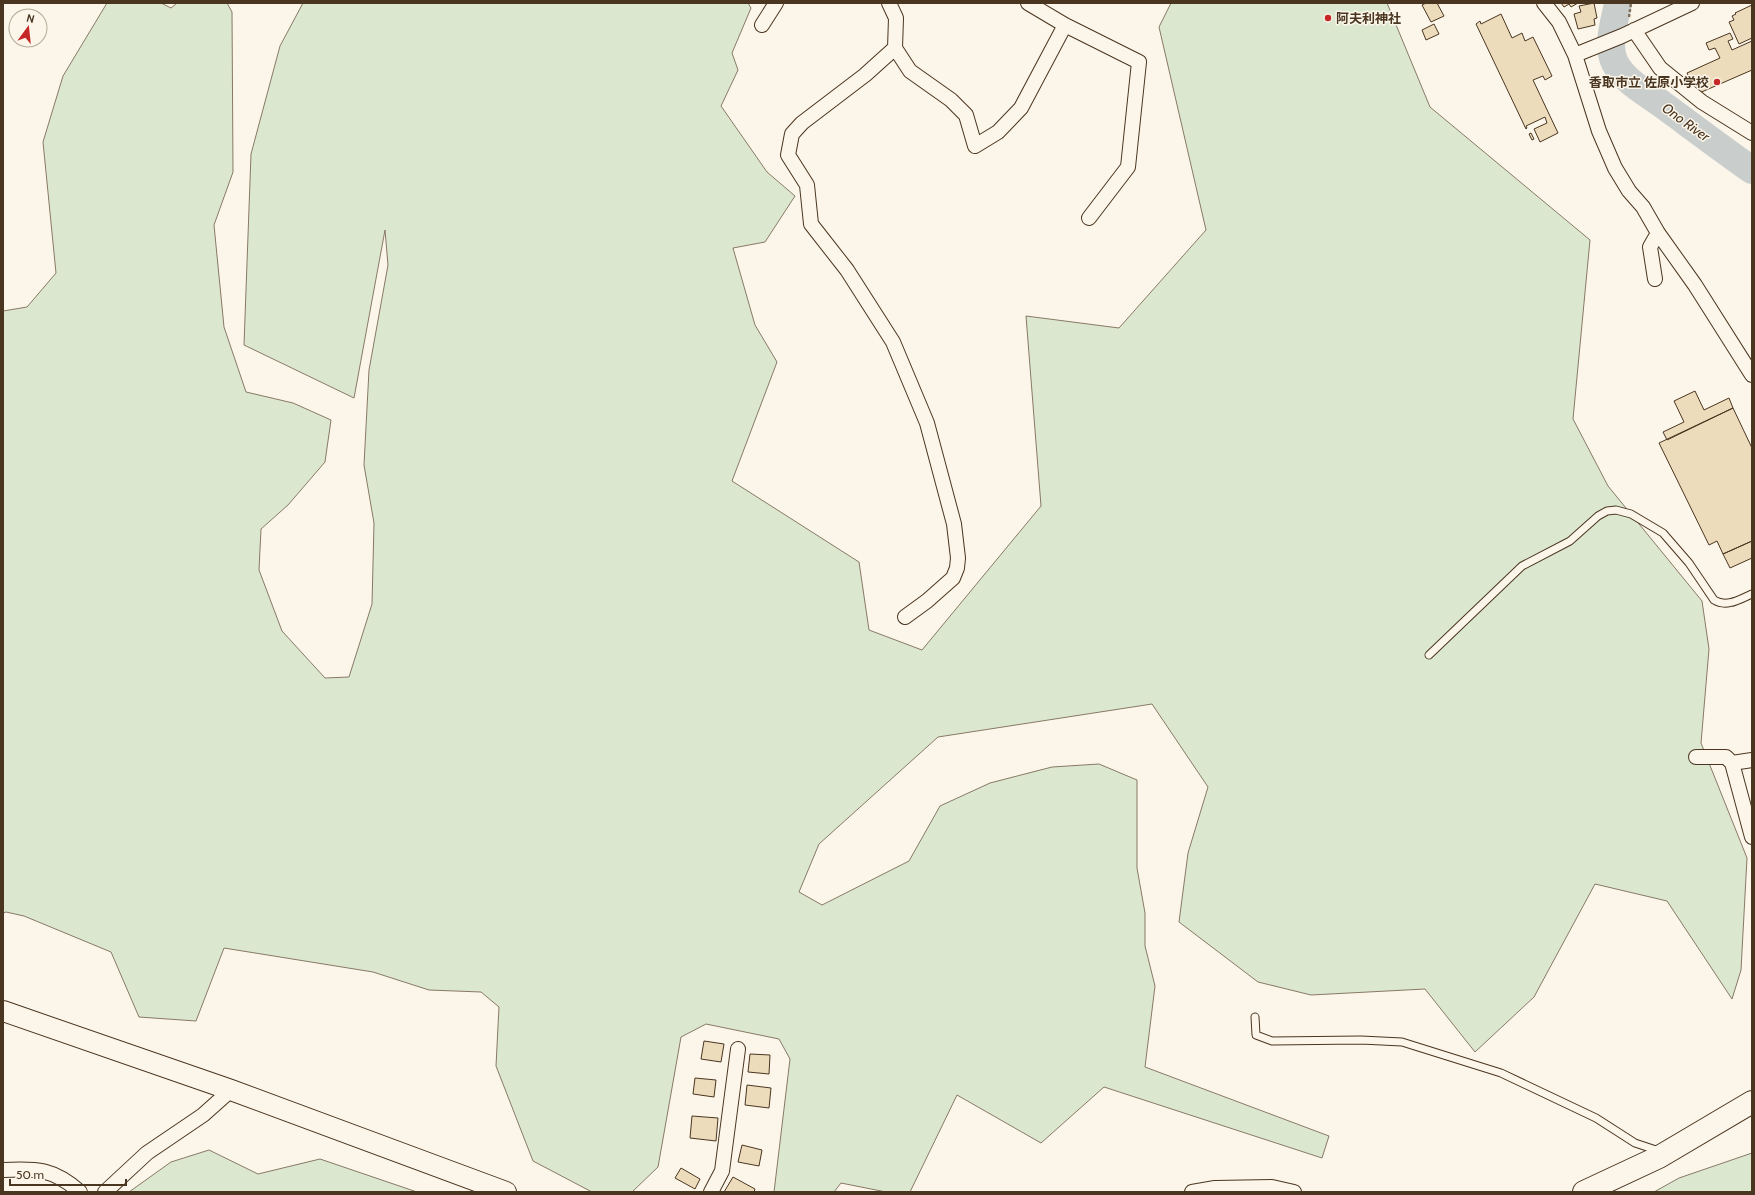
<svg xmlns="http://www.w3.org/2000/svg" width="1755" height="1195" viewBox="0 0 1755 1195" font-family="Cabin,'Noto Sans JP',sans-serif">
<rect width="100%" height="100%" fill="#fbf6e9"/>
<path fill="#dce7d0" stroke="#887966" d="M107 3H161L171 8 177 3H227L232 12 233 172 214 225 224 327 246 392 293 403 331 420 325 462 288 505 261 529 259 570 282 631 325 678 349 677 372 604 374 523 364 465 369 370 388 265 385 230 354 398 244 345 251 154 280 46 303 3H748L751 8 732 53 738 70 721 106 767 172 795 196 765 242 733 248 755 325 777 362 732 481 859 562 869 630 922 650 1041 506 1026 316 1119 328 1206 230 1159 27 1171 3H1387L1430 107 1590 240 1573 419 1608 486 1702 601 1709 649 1701 743 1747 858 1741 970 1732 999 1667 901 1595 884 1534 997 1475 1052 1425 989 1311 995 1258 982 1179 922 1188 853 1208 787 1152 704 938 737 819 844 799 892 822 905 909 861 940 806 990 783 1052 767 1099 764 1137 780V868L1145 913V946L1155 986 1145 1067 1329 1136 1322 1158 1104 1087 1041 1143 957 1095 910 1192H886L841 1183 834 1192H774L790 1059 779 1039 706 1024 681 1037 658 1167 632 1192H592L533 1161 496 1066 499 1007 481 992 429 990 373 972 224 948 196 1021 139 1017 111 952 24 916 6 912 3 913V311L27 307 56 273 43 142 63 76Z
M209 1150 258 1174 320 1159 417 1192H129L171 1162Z
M1752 1153V1192H1654L1679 1178Z"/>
<path fill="#c9cecd" stroke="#887966" d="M1609 3H1627L1623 30 1602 37Z"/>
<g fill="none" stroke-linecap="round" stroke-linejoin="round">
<path stroke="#c9cecd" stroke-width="28" d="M1618 3C1615 21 1606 45 1615 63 1624 81 1648 94 1663 105 1693 127 1722 149 1752 170"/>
</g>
<path fill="#ecdcbc" stroke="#4a3520" d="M1426 3H1437L1444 16 1431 22 1422 5Z
M1561 3H1578L1571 7 1569 4 1564 7Z
M1594 3 1597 18 1594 19 1595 25 1578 29 1574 14 1581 12 1579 6Z
M1752 5V38L1739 44 1729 22 1734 20 1732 16 1736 14 1735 13Z
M1501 14 1512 38 1522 33 1525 41 1533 37 1552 76 1545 80 1543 76 1533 80 1558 133 1540 142 1534 129 1547 123 1545 117 1526 126 1527 128 1526 129 1476 24 1480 21 1481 24Z
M1434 24 1439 34 1426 40 1422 30Z
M1730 33 1733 39 1728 41 1732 50 1752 41V70L1697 94 1687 73 1720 58 1715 48 1709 50 1706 43Z
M1531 133 1534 139 1532 140 1529 134Z
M1695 391 1704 410 1729 398 1733 408 1667 440 1663 432 1684 422 1674 401Z
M1733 408 1752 448V541L1723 554 1717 541 1709 545 1659 443Z
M1752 541V558L1730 568 1723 554Z
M704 1041 724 1044 721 1062 701 1059Z
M750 1054 770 1055 769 1074 748 1072Z
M695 1078 716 1080 714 1097 693 1094Z
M747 1085 771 1088 769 1108 745 1105Z
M692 1116 718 1118 716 1141 690 1138Z
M742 1145 762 1150 759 1166 738 1162Z
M681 1168 700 1179 695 1189 675 1178Z
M733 1177 755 1189 754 1192H724Z"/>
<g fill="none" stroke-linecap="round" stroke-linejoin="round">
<defs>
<path id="lane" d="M1429 655 1522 566 1570 541 1598 516 1607 511 1616 510 1631 514 1663 533 1689 563 1714 600C1727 608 1740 599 1752 594
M1255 1017 1256 1035 1272 1041 1361 1040 1402 1042 1501 1073 1596 1118 1635 1143 1659 1151"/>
<path id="street" d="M889 3 896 18 895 48 865 75 802 123 792 134 788 155 807 185 811 224 847 270 893 342 927 423 954 524 958 558 957 568 953 578 927 601 905 617
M1028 3 1065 25 1139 62 1128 167 1089 218
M1544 3 1559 22 1575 55 1622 36 1692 3
M762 25 776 3
M1634 30 1660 68 1702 102 1752 133
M895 48 910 71 951 100 966 115 975 146 998 132 1021 108 1065 25
M1575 55 1599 131 1615 168 1629 191 1643 207 1658 233 1695 285 1752 375
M1655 279 1650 247 1658 233
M1696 757H1726L1732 763 1752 837
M1732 763 1752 760
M3 1170C37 1168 54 1169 80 1192
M105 1192 147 1153 203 1115 231 1090
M711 1192 722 1171 738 1049
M1192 1192 1215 1188 1272 1187 1294 1192"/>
<path id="secondary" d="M3 1011 231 1090 506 1192"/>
<path id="primary" d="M1584 1192 1659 1157 1752 1102"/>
</defs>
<use href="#lane" stroke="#4a3520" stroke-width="9"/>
<use href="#street" stroke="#4a3520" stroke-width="16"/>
<use href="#secondary" stroke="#4a3520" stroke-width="22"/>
<use href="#primary" stroke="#4a3520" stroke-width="24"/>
<path stroke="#7f6f5c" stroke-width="2.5" stroke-dasharray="3 2" stroke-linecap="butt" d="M1629 17 1631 3"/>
<use href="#lane" stroke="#fbf6e9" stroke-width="7"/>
<use href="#street" stroke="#fbf6e9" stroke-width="14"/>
<use href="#secondary" stroke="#fbf6e9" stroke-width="20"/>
<use href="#primary" stroke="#fbf6e9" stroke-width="22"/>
</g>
<g fill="#c62828" stroke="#fbf6e9" stroke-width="1.5">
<circle cx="1328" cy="18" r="4"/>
<circle cx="1717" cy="82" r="4"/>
</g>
<g text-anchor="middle" stroke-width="3" stroke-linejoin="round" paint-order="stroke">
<g font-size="13" font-weight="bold" fill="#4a3520" stroke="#fbf6e9" text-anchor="start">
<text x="1336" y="23">阿夫利神社</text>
<text x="1709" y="87" text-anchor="end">香取市立 佐原小学校</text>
</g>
<g font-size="14" font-style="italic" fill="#4a3520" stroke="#fbf6e9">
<text transform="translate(1686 122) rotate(36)" y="5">Ono River</text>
</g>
</g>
<rect width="1755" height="1195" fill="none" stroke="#4a3520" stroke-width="8"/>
<g transform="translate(28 28) rotate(15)"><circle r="19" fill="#fbf6e9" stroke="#b4a999"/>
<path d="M0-3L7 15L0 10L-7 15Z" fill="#c62828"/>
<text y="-6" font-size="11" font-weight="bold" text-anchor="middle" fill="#4a3520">N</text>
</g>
<path d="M10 1179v6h116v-6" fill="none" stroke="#4a3520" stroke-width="2"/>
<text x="16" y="1179" font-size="12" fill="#4a3520" stroke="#fbf6e9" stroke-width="3" paint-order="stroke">50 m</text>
</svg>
